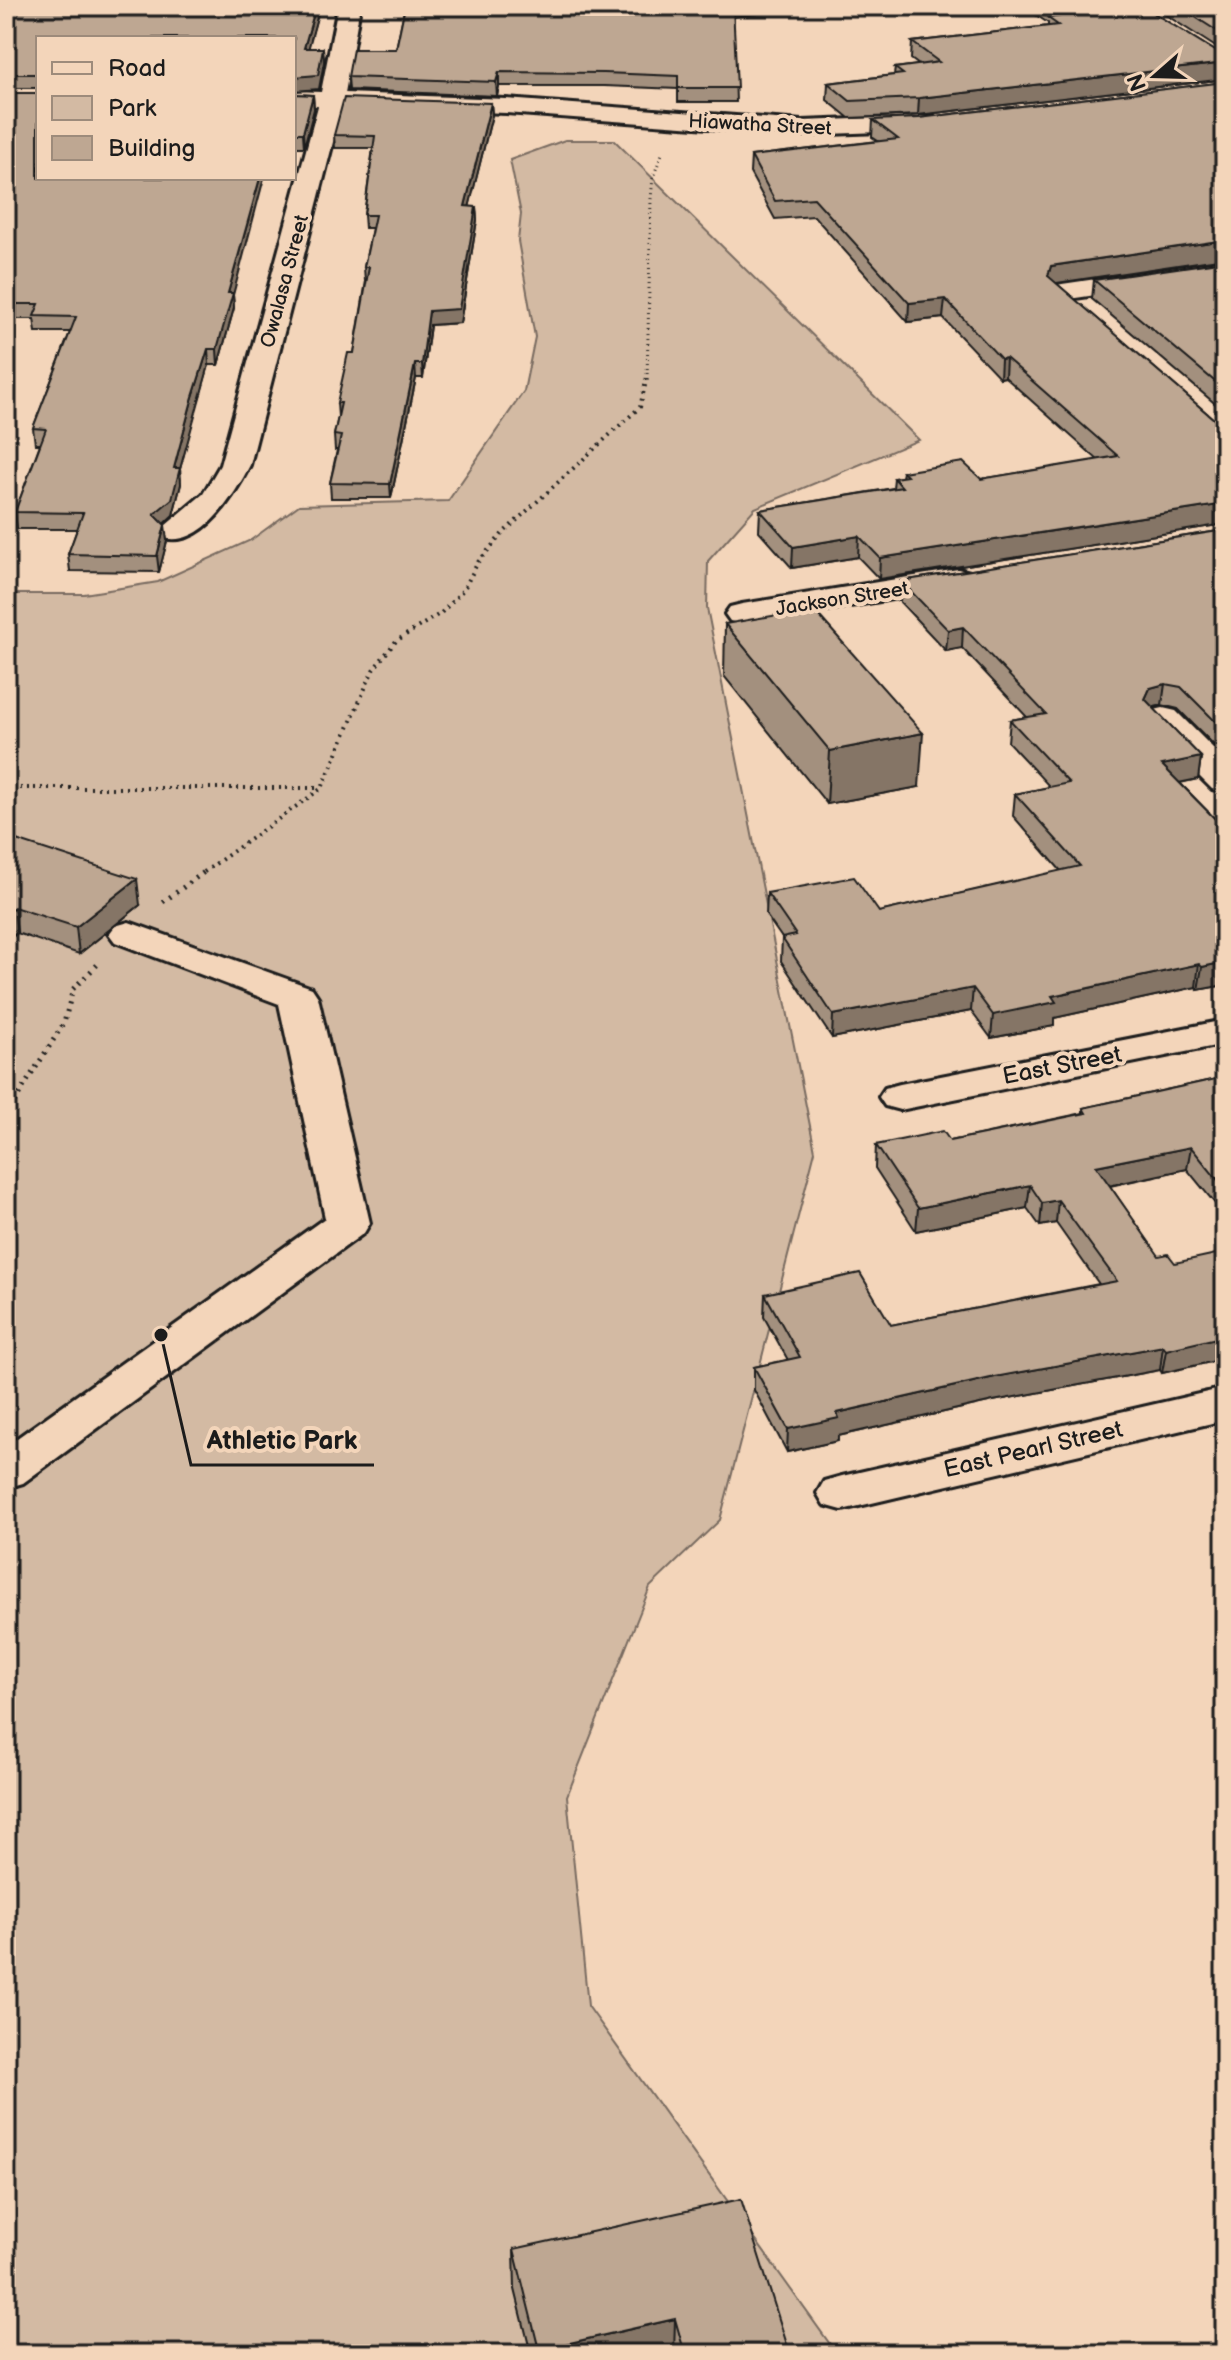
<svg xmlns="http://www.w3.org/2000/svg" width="1231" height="2360" viewBox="0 0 1231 2360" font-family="'Balsamiq Sans',sans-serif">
<rect width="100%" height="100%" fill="#f3d5ba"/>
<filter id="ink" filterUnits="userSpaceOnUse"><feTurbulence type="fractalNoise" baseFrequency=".0125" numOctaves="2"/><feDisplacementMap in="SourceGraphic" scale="16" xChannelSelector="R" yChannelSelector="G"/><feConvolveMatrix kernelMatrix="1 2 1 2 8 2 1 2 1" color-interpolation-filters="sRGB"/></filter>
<g filter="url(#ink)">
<path fill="#d3baa3" stroke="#786b60" stroke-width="2" d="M565 140H614L919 440 755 508 708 561 707 608 815 1151 720 1520 650 1587 567 1796 588 2006 837 2354H6V594H84L158 582 251 540 299 505 448 501 524 391 535 337 518 241 521 214 510 160Z"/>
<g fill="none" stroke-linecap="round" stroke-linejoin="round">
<defs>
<path id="minor" d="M338 6H360L345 93 506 99 802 121 933 116 945 123 933 130 802 135 506 113 342 107 250 465C235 494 203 548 164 538L159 531 203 494 220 465 318 106 294 105V91L321 92Z
M1225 260V276L1062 300 1052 298 1048 292 1052 286 1062 284Z
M958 569 970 572 975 579 970 586 742 624 730 621 725 614 730 607 742 604Z
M1163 708 1176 711 1225 760V792L1212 789 1150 727 1145 719 1150 711Z
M129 922 312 988 318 997 370 1223 364 1233 23 1483 6 1488V1446L325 1218 279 1004 115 942 109 934 115 926Z
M1225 1020V1044L900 1110 885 1106 879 1097 885 1088 900 1084Z
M1225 1388V1420L842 1510 824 1505 817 1493 824 1481 842 1476Z"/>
</defs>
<use href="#minor" stroke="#1c1c1c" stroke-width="6"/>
<path stroke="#1c1c1c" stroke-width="3" stroke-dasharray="1 4" stroke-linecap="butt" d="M647 379 651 199 653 177 662 154"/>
<path stroke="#1c1c1c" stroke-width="4" stroke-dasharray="2 5" stroke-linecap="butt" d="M6 788H321
M204 872 322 788 373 670 396 641 441 613 464 589 478 562 503 533 640 407 647 377"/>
<path stroke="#1c1c1c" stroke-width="5" stroke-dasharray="2 6" stroke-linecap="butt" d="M163 902 207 870
M6 1115 64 1023 73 989 98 964"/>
<use href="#minor" fill="#f3d5ba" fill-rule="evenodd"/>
</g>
<path fill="#a3907e" stroke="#1c1c1c" stroke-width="2" d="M6 6H320L308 48H323L324 62 319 89 294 91V38L38 88H6Z
M405 6H809V8L733 16 736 102H678V89L604 86H499L497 96 349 90 348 77 396 49Z
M1022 6H1142L1225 57V79L918 115 849 118 827 100 828 83 894 75 895 68 919 65 911 59 912 42 1048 26V23Z
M1152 6H1225V53Z
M1225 82V258L1056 283 1215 420 1225 422V524L879 579 858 557 792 568 759 531 760 510 893 488 894 478 902 477 903 472 981 479 1098 460 1005 377 1000 378 943 318 908 322 814 216 775 219 750 173 751 156 878 141 872 137 873 120 919 118Z
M6 93 233 295 234 308 218 365H209L194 416 180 469 181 484 173 515 164 524 167 541 159 572 70 571 68 554 77 529H17L15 512 40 444H35L33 428 70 332H36L34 319H6Z
M294 94 313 95 314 109 304 147H294Z
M491 103 492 115 469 207H476L477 220 460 323 430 325 423 378H416L391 498H331L330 483 337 450H335L334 435 338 417 337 403 354 353 366 281H365L364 267 372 228H365L364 215 373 148H335L334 135Z
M1225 261V412L1092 299 1094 280Z
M1225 530V756L1178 709 1162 705 1153 708 1201 757 1198 779 1180 783 1225 829V985L1198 990 1196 987 1054 1018V1026L991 1038 971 1011 832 1038 781 961 782 938 766 915 767 893 879 912 1061 871 1013 816 1015 794 1050 787 1008 742 1010 720 1027 717 962 648 946 651 900 602 901 581Z
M725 624 919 787 827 804 724 676Z
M6 842 140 905 79 954 17 933 6 942Z
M1225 1077V1216L1187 1169 1110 1186 1225 1353 1224 1359 1162 1373 1160 1370 993 1401 838 1436V1441L787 1452 754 1390V1367L788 1360 764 1317 765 1294 891 1325 1099 1284 1056 1223 1040 1226 1027 1208 916 1231 875 1168 876 1145 950 1141 1083 1113V1108Z
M514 2249 790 2354H531L515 2289Z"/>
<path fill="#857566" stroke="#1c1c1c" stroke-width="2" d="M316 6H320L305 61 304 48Z
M733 6H809V8L732 17Z
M323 48 324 62 319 89 294 91V77Z
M1225 63V79L918 115 919 98Z
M499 72V86L497 96 496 82Z
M313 95 314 109 304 147 303 133Z
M491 103 492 115 466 220 465 206Z
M260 178H264L233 295 234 308 218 365 217 349 228 293Z
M476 207 477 220 460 323 430 325 423 378 422 364 429 311Z
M1225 240V258L1050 284 1048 276 1051 266Z
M945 299 943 318 908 322 909 303Z
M208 349 209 365 180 469 181 484 173 515 156 531 154 514 174 468 192 400Z
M1006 358 1005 377 1000 378 1001 359Z
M415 364 416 378 391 498 390 484Z
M1225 504V524L879 579 880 558Z
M165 525 167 541 159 572 157 556Z
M859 536 858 557 792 568 793 547Z
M963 627 962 648 946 651 948 630Z
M1165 684 1162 705 1147 709 1145 699 1150 688Z
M923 733 919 787 827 804 830 751Z
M1201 757 1198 779 1159 787 1162 765Z
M137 879 140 905 79 954 76 927Z
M14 907 17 933 6 942V913Z
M1225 962V985L1198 990 1202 967Z
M1199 964 1196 987 1054 1018V1026L991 1038 993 1015 1052 996Z
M973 988 971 1011 832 1038 833 1015Z
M1191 1147 1187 1169 1094 1189 1096 1166Z
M1030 1185 1027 1208 916 1231 918 1208Z
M1058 1200 1056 1223 1040 1226 1042 1203Z
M1225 1331 1224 1359 1162 1373 1166 1350Z
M1163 1346 1160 1370 993 1401 838 1436V1441L787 1452 788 1429 837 1413 995 1377Z
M675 2319 674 2354H539V2350Z"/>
<path fill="#bea792" stroke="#1c1c1c" stroke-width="2" d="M6 6H316L304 48H323L318 75 294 77V38H38V74H6Z
M405 6H733L737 88H678V76L604 73 499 72 496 82 348 77 353 49H396Z
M1047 6H1142L1225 57V63L919 98 850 101 828 83 903 74 895 68 939 62 912 42 1058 25 1048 18 1062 16Z
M1178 6H1225V36Z
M1225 82V240L1051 266 1048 276 1215 420 1225 422V504L880 558 859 536 793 547 760 510 902 487 894 478 907 476 903 472 963 462 981 479 1118 456 1006 358 1001 359 945 299 909 303 814 198 775 201 751 156 898 139 873 120 919 118Z
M6 93H38V178H260L228 293H233L217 349H208L192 400 174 468H180L172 499 154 514 165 525 157 556 68 554 83 513 15 512 46 429 33 428 76 317 34 316 39 304H6Z
M294 94 313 95 303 133H294Z
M344 98 491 103 465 206 476 207 459 309 429 311 422 364H415L390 484 330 483 341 436 334 435 341 403H337L348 353H354L369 267H364L375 215H364L375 136 334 135Z
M1225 261V390L1094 280Z
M1225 530V731L1181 687 1165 684 1150 688 1145 699 1201 757 1162 765 1225 829V962L1202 967 1199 964 1052 996 1056 1002 993 1015 973 988 833 1015 782 938 796 935 767 893 854 877 879 912 1080 866 1015 794 1069 783 1010 720 1046 714 963 627 948 630 901 581Z
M813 609 923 733 830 751 725 624Z
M10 838 137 879 76 927 14 907 6 913V842Z
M1225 1077V1189L1191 1147 1096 1166 1159 1256 1168 1254 1175 1263 1225 1252V1336L1166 1350 1163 1346 995 1377 837 1413 839 1418 788 1429 754 1367 800 1357 765 1294 860 1273 891 1325 1117 1281 1058 1200 1042 1203 1030 1185 918 1208 876 1145 943 1131 950 1141 1086 1113 1083 1108Z
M741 2199 790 2354H685L675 2319 539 2350 514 2249Z"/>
</g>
<g text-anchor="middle" stroke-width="8" stroke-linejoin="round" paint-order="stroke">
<g font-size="20" fill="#1c1c1c" stroke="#f3d5ba">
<text transform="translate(760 124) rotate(3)" y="7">Hiawatha Street</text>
<text transform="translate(284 281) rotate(-75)" y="7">Owalasa Street</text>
<text transform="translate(842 598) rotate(-9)" y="7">Jackson Street</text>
</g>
<g font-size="24" fill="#1c1c1c" stroke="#f3d5ba">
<text transform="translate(1062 1065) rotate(-11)" y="8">East Street</text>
<text transform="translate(1033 1449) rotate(-13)" y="8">East Pearl Street</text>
</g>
</g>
<path fill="none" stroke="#1c1c1c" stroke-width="3" d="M161 1335L191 1465H374"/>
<circle fill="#1c1c1c" stroke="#f3d5ba" stroke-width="3" cx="161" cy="1335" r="8"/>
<g font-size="26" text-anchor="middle" font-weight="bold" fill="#1c1c1c" stroke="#f3d5ba" stroke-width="8" stroke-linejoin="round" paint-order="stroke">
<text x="282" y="1449">Athletic Park</text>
</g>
<rect width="1231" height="2360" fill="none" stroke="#f3d5ba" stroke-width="32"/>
<rect x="16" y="16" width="1199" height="2328" fill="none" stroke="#1c1c1c" stroke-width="3" filter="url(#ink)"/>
<rect x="36" y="36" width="260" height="144" fill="#f3d5ba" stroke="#9d8b7b" stroke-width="2"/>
<rect x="52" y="62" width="40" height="12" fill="#f3d5ba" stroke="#9d8b7b" stroke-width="2"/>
<text x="108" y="76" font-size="24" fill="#1c1c1c">Road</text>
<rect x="52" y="96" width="40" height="24" fill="#d3baa3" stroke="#9d8b7b" stroke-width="2"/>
<text x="108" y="116" font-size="24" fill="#1c1c1c">Park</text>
<rect x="52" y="136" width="40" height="24" fill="#bea792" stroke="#9d8b7b" stroke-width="2"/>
<text x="108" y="156" font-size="24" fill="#1c1c1c">Building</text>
<g transform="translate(1155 76) rotate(250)" stroke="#f3d5ba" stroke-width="6" paint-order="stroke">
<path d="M0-6L14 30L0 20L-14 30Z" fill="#1c1c1c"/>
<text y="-12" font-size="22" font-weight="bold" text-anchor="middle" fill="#1c1c1c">N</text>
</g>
</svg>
